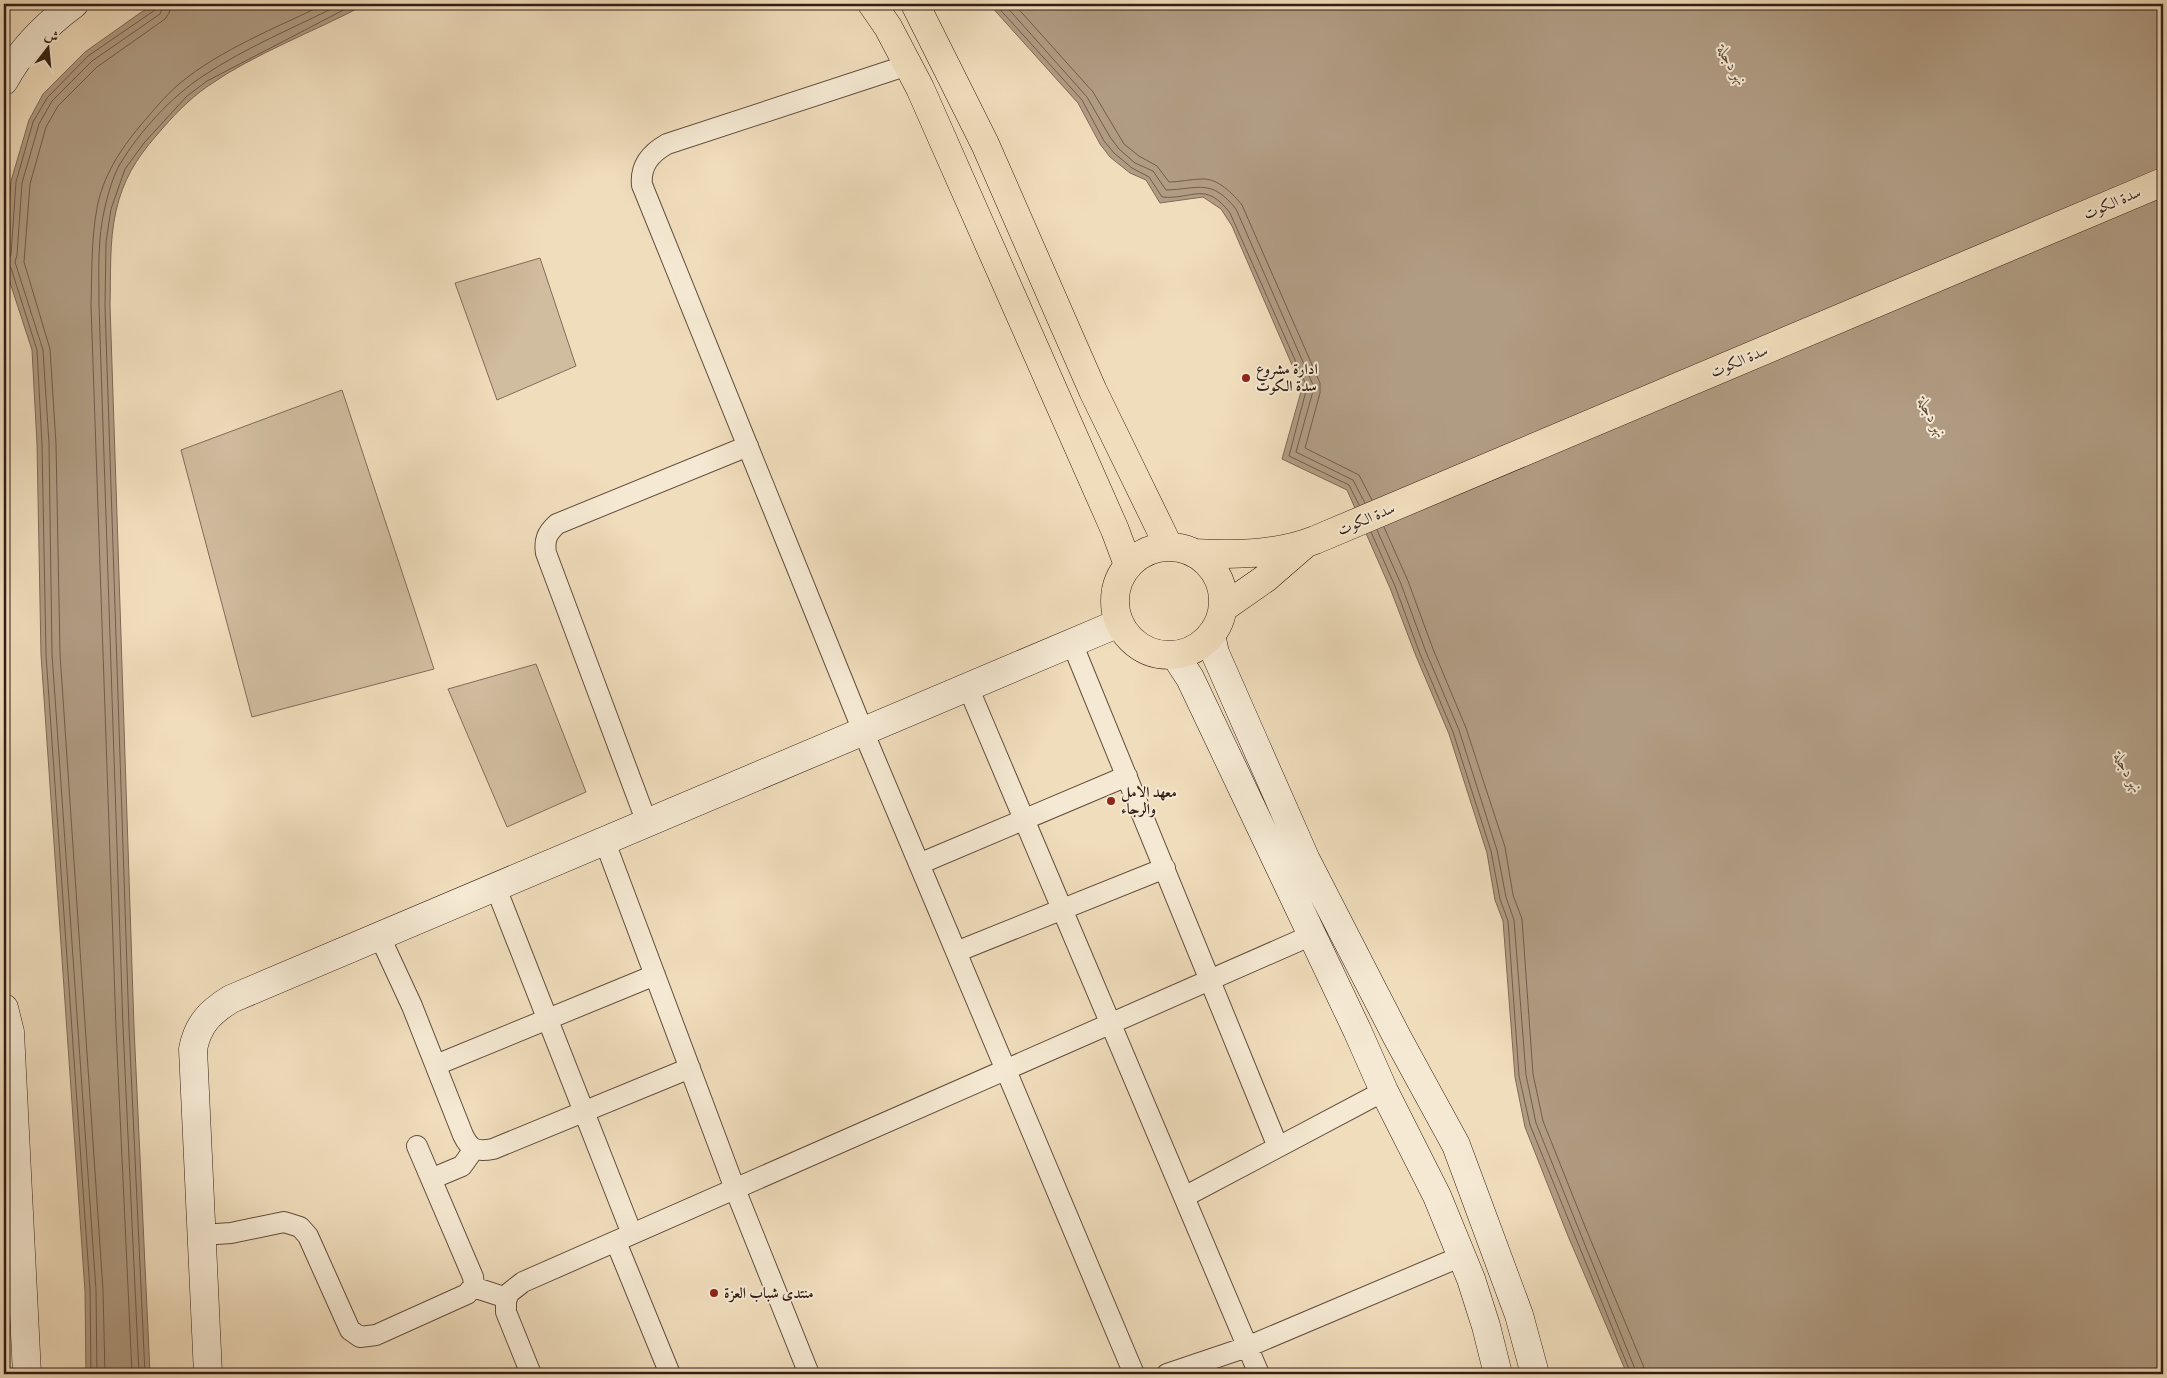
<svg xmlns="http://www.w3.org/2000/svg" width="2167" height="1378" viewBox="0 0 2167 1378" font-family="'IM FELL Double Pica',Amiri,serif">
<rect width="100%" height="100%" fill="#f0ddbc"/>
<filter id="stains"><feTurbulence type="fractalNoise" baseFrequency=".004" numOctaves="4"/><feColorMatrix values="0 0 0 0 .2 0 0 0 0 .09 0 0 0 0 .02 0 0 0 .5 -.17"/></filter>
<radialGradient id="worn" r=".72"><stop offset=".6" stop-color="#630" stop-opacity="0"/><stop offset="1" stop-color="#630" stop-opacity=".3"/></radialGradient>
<path fill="#d0bc9f" stroke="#826c5a" d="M540 258 576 366 497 400 455 283Z
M342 390 434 669 252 717 181 450Z
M536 664 586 792 507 827 448 689Z"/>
<path fill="#b09c83" stroke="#7e6957" d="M156 4H366C316 31 255 53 208 86 188 100 172 117 156 136 136 159 123 180 116 211 109 242 111 274 110 305L134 1027 150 1374H86L85 1291 41 655 37 444 32 350 5 267 11 181 29 120 43 94 85 52 140 13Z
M989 4H2163V1374H1627L1568 1236 1525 1127 1515 1077 1503 921 1495 900 1487 853 1449 734 1416 656 1390 588 1347 490 1282 459 1302 388 1232 226 1221 209 1203 197 1160 203 1146 180 1130 173 1110 157 1100 144 1078 103Z"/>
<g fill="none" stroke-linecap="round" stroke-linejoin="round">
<path stroke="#725c4c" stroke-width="1" d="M995 4 1082 100 1104 141 1114 153 1132 168 1149 177 1162 197C1193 200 1205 180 1230 213L1307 387 1289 456 1349 485 1359 505
M1004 4 1087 97 1110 137 1119 149 1135 163 1153 171 1166 190C1199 189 1211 178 1236 209L1313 385V391L1296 452 1353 480 1365 503
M1014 4 1093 92 1124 144 1139 156 1157 166 1169 182C1180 182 1191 179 1202 179 1218 178 1233 194 1242 205L1320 383V393L1305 448 1359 475 1372 500
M1384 527 1408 581 1433 649 1466 728 1505 847 1513 895 1522 919 1533 1074 1543 1121 1586 1229 1643 1365 1645 1374
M1377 530 1401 584 1426 652 1459 730 1497 850 1506 897 1514 920 1526 1075 1536 1123 1637 1374
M1371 532 1395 586 1420 654 1453 732 1491 851 1500 899 1508 921 1519 1076 1530 1125 1631 1374
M91 1374 90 1290 46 655 42 444 37 350 11 268 6 262 11 255 16 182 33 122 47 98 88 56 155 10 157 4
M97 1374 96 1290 52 654 49 444 43 350 15 262 17 255 22 183 39 124 52 101 92 61 160 14 164 4
M105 1374 103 1290 60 654 56 444 50 349 24 262 30 184 46 127 58 106 97 67 165 19 169 13 171 4
M132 1374 116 1028 91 306C92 274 91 240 97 208 103 176 120 150 140 126 153 111 165 96 179 84 221 49 276 28 325 4
M139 1374 123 1027 99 306C99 274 97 239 105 207 108 194 113 176 120 164 140 131 171 97 203 76 246 47 296 27 341 4
M145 1374 129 1027 105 306 106 242 111 209 125 169 144 143 187 96 207 81 355 4"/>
<defs>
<path id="street" d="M908 65 667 144C651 153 640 165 642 185L863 731 1134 1374
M1072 643 1278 1147
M968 687 1259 1374
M647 823 546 553C544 540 547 533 557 524L748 446
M605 842 735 1189 809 1374
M919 864 1127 776
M496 888 632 1234
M380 937 412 1006 463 1135C470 1150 477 1152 493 1149L690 1068
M956 952 1165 868
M436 1065 655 975
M431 1179 462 1166 474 1149
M1184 1197 1384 1091
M202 1235 231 1233 284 1222 300 1227 308 1236 350 1330 360 1337 376 1335 467 1294 474 1285 473 1277 417 1146
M616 1242 670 1374
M473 1287 507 1298
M531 1374 506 1312V1301L509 1293 523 1282 1312 935
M1167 1374 1247 1347 1462 1256"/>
<path id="secondary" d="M4 81C20 51 47 24 74 4
M1211 635 1215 653 1306 860 1397 1037 1456 1145 1519 1315 1535 1374
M1175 655 1190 678 1357 1030 1384 1091 1437 1196 1471 1279 1486 1326 1498 1374
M4 1008 10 1032 27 1374
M208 1374 193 1049C198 1024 210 1012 231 999L1119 623"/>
<path id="primary" d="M872 4 888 27 920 88 1115 530 1128 565
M915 4 985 144 1093 391 1169 547
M1115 601a54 54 0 1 1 108 0a54 54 0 1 1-108 0Z
M1194 553C1234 555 1277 555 1315 540L2163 182
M1223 608 1266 578 1304 545"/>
</defs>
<use href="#street" stroke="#634d3e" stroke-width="22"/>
<use href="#secondary" stroke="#341d14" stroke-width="29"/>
<use href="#primary" stroke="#341d14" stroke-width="29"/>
<use href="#street" stroke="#f5e9d3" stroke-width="20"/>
<use href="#secondary" stroke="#f5e9d3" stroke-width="28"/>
<use href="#primary" stroke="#f0ddbc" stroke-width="28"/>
</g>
<g fill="#8f2418" stroke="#f5e9d3" stroke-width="2">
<circle cx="1246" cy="378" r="5"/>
<circle cx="1111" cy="801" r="5"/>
<circle cx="714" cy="1293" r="5"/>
</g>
<g text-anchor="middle" stroke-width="4" stroke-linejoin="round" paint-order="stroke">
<g font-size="15" fill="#341d14" stroke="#f5e9d3">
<text transform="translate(2112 203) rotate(-23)" y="5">سدة الكوت</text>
<text transform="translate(1739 361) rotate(-23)" y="5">سدة الكوت</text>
<text transform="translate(1366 519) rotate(-23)" y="5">سدة الكوت</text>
</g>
<g font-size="15" font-weight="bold" fill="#341d14" stroke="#f5e9d3" text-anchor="start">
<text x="1256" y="374">ادارة مشروع<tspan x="1256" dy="17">سدة الكوت</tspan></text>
<text x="1121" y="797">معهد الامل<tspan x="1121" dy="17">والرجاء</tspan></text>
<text x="724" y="1298">منتدى شباب العزة</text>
</g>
<g font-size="16" font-style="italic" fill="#5f493b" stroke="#f5e9d3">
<text transform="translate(1733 65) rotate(60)" y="6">نهر دجلة</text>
<text transform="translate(1933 417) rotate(61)" y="6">نهر دجلة</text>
<text transform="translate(2129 772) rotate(61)" y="6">نهر دجلة</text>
</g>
</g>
<rect width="2167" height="1378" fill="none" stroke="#f0ddbc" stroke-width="20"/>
<rect x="5" y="5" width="2157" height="1368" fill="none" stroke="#341d14" stroke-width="2.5"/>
<rect x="10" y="10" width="2147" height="1358" fill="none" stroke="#341d14"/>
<g transform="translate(48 48) rotate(16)" stroke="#f5e9d3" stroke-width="4" paint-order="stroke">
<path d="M0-4L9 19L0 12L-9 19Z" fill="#341d14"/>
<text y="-8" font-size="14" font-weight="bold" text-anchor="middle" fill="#341d14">ش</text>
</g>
<rect width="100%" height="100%" filter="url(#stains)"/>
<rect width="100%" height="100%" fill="url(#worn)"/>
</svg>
